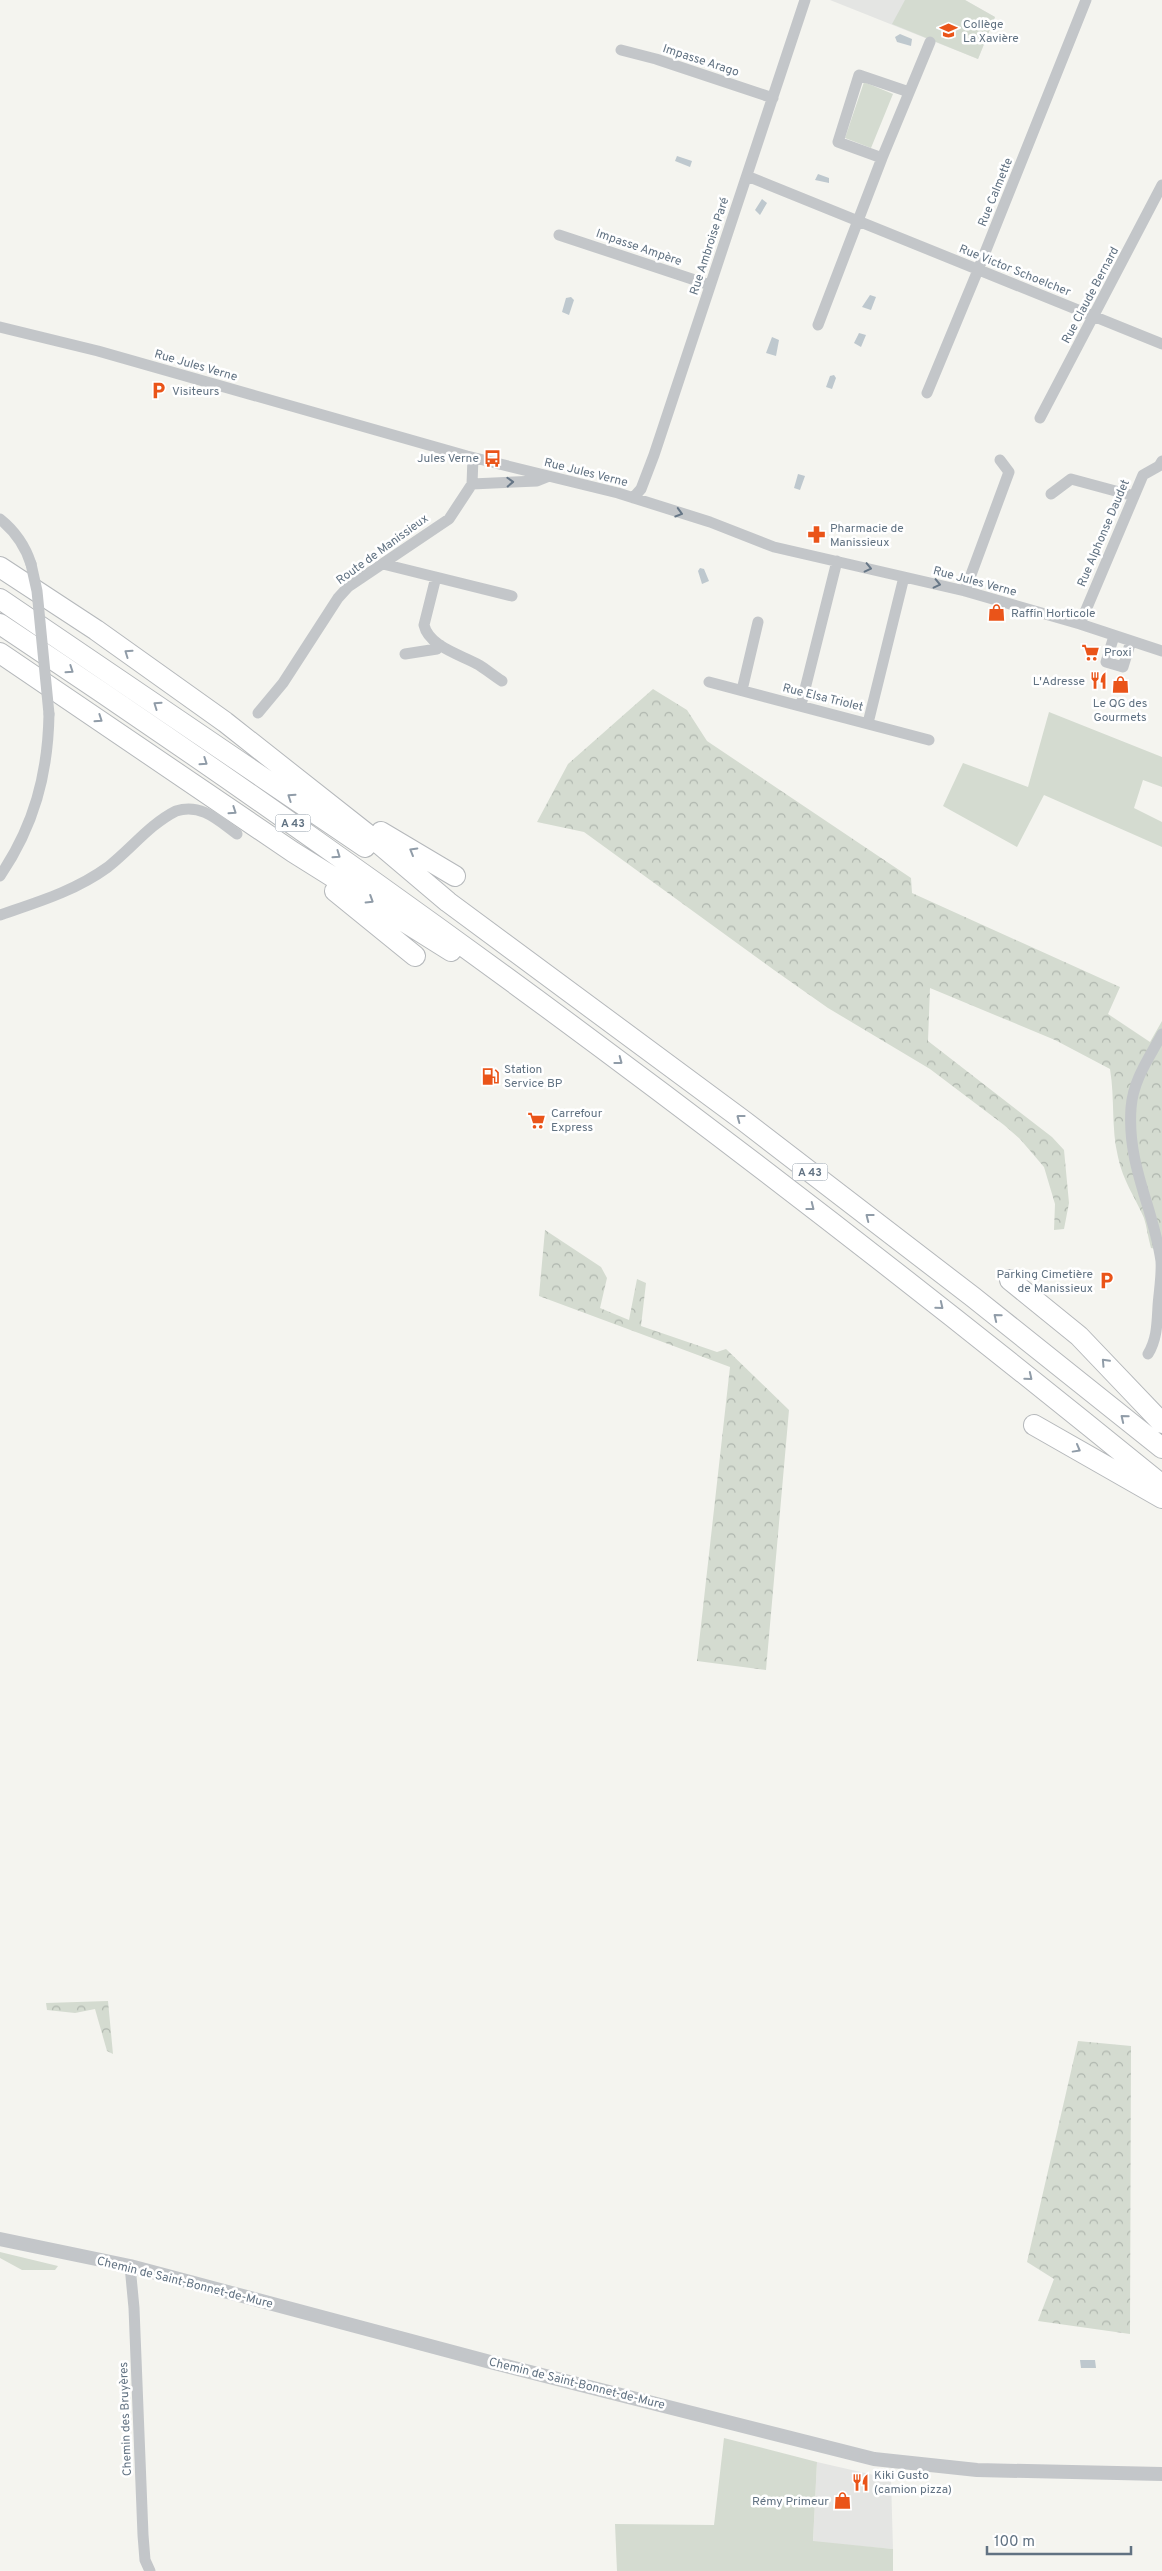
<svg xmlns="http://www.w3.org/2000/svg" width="1162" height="2571" viewBox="0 0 1162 2571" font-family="Overpass,sans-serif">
<defs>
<pattern id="forest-crowns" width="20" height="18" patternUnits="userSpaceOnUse" patternTransform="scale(1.25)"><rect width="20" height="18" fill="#d4dbd0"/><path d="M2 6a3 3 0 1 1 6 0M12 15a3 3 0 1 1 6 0" fill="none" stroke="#afb6ae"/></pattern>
</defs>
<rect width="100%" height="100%" fill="#f4f4ef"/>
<path fill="#e4e5e3" d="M830 0H965L995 17 978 59Z
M817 2462 891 2479 893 2549 813 2542Z"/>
<path fill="#d4dbd0" d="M905 0H965L995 17 978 59 892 24Z
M864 82 893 94 871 148 845 138Z
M1049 712 1162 757V787L1143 780 1134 808 1162 822V847L1044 795 1017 847 943 806 963 763 1028 787Z
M0 2252 58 2266 55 2270H22L0 2258Z
M724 2438 817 2462 813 2541 893 2549V2571H617L615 2524 714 2525Z"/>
<path fill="url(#forest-crowns)" d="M653 689 687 710 707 741 911 878 912 893 1120 987 1108 1014 1150 1042 1162 1021V1250L1151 1248C1148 1238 1147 1227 1144 1218 1135 1197 1123 1181 1118 1157 1111 1128 1115 1099 1110 1069L1055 1040 930 988 928 1041 1052 1137 1064 1150 1069 1203 1064 1229 1054 1230 1055 1204 1044 1167 1020 1139 1004 1125 930 1069 828 1008 774 970 584 832 537 822 568 764Z
M545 1230 601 1267 607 1278 600 1308 629 1320 637 1279 646 1283 641 1326 717 1352 726 1349 789 1410 766 1670 697 1661 730 1367 539 1296Z
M108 2001 113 2054 107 2051 95 2009 75 2013 47 2010 46 2003Z
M1078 2041 1131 2046 1130 2334 1038 2321 1054 2279 1027 2262Z"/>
<path fill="#bec8ce" d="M900 34 912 39 911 46 897 42 895 37Z
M677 156 692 161 690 167 675 161Z
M818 174 829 178V183L815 180Z
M762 199 767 203 760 215 755 210Z
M870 295 876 297 871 310 862 307Z
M566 298 571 297 574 300 569 315 562 312Z
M859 333 866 335 861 347 854 343Z
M772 337 779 340 776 356 766 353Z
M834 375 836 378 832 389 826 387 830 376Z
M798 474 805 476 800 490 794 488Z
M700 568 704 569 709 581 702 584 698 571Z
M1080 2360H1095L1096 2368H1081Z"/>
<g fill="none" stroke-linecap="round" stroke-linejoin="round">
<defs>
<path id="motorway" d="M0 567 96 630 225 722 376 841 448 902 744 1121 973 1297 1162 1448
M0 599 365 847
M0 624C402 891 788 1180 1162 1485
M0 653 293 852 451 951
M381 832 455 876
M335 891 415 956
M1010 1280 1079 1336 1162 1423
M1034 1425 1162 1498"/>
</defs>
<use href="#motorway" stroke="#b5b8bb" stroke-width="22"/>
<path stroke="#c3c6c9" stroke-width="11" d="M621 50 656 59 773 98
M882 158 838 142 859 75 909 92
M747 176 1162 344
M559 235 710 285
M818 325 882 158 930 42
M0 327 98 351 467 456 618 493 710 522 774 547 965 591 1080 624 1162 651
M927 393 978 270 1086 0
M1040 418 1162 185
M472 484 537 481 547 477
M1051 494 1071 479 1134 496
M633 498 641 489 654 455 805 0
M0 519C15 531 25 545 31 564
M383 564 512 596
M436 577 424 625C429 647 462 655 479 665 487 670 494 676 502 681
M965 591 1009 472 1000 460
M1080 624 1143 475 1159 466 1162 461
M1114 636 1106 662 1123 667 1131 641
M405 654 437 649 440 645
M709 682 929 740
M742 690 758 622
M801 705 837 561
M258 713 283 683 338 598 348 587 449 519 472 484 473 458
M868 723 904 577
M0 876C34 826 48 774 49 714
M0 915C38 902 75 891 108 867 131 849 150 824 176 811 201 803 218 820 237 834
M1148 1354C1157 1339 1157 1324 1158 1306 1159 1292 1162 1275 1161 1261 1153 1206 1127 1166 1131 1108 1133 1080 1149 1058 1162 1034
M130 2266 134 2308 143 2535 145 2560 150 2571"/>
<path stroke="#c3c6c9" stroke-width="14" d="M0 2239 130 2266 494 2363 874 2459 977 2470 1162 2474"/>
<use href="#motorway" stroke="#fff" stroke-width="20"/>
<path stroke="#c3c6c9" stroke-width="11" d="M31 564 37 591 49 714"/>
</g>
<defs><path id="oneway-chevron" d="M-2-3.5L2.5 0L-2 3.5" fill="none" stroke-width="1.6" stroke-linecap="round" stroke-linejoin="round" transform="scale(1.25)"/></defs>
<g stroke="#667686">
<use href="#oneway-chevron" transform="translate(510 482) rotate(-2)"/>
<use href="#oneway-chevron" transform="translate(679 513) rotate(16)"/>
<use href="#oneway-chevron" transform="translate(868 568) rotate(13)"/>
<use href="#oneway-chevron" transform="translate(937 584) rotate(13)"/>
</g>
<g stroke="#909ca8">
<use href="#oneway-chevron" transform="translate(128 653) rotate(-145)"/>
<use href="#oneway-chevron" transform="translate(70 670) rotate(34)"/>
<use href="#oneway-chevron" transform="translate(157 705) rotate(-145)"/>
<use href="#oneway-chevron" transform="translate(99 719) rotate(34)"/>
<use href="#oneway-chevron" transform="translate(204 762) rotate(34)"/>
<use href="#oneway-chevron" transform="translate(291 797) rotate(-146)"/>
<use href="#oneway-chevron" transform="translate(233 811) rotate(34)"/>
<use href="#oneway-chevron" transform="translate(413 851) rotate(-150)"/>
<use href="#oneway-chevron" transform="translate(337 855) rotate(35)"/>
<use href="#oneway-chevron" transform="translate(370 900) rotate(32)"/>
<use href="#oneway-chevron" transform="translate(619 1061) rotate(37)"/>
<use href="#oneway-chevron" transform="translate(740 1118) rotate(-143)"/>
<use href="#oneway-chevron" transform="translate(811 1207) rotate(38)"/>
<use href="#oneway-chevron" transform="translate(869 1217) rotate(-142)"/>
<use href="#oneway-chevron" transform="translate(940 1306) rotate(39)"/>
<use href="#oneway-chevron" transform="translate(997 1317) rotate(-141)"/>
<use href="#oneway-chevron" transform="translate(1105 1362) rotate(-133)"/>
<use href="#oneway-chevron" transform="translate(1029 1377) rotate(39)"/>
<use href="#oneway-chevron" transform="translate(1124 1418) rotate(-141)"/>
<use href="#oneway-chevron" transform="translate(1077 1449) rotate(29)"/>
</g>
<defs>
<symbol id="school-bare" viewBox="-9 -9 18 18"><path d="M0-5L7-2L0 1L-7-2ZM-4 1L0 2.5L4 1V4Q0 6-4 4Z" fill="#ea5419" stroke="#fff" stroke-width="2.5" paint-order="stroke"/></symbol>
<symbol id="parking-bare" viewBox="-9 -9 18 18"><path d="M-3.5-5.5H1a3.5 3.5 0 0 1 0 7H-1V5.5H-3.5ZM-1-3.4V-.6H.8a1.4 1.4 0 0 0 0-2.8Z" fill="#ea5419" stroke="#fff" stroke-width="2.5" paint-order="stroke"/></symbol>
<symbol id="bus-bare" viewBox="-9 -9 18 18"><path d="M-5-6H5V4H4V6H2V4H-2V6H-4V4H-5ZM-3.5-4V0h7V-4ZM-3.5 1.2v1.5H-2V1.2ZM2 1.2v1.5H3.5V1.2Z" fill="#ea5419" stroke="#fff" stroke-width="2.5" paint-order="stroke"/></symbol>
<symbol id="pharmacy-bare" viewBox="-9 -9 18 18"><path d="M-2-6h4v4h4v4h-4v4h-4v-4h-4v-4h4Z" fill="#ea5419" stroke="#fff" stroke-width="2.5" paint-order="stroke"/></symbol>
<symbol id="shop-bare" viewBox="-9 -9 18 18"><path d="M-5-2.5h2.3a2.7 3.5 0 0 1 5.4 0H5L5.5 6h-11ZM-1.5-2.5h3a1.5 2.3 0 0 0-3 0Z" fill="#ea5419" stroke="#fff" stroke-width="2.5" paint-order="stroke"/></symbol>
<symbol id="supermarket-bare" viewBox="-9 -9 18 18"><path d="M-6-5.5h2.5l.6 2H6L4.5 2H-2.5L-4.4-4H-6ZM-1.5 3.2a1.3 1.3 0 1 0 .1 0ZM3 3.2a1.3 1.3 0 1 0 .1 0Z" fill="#ea5419" stroke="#fff" stroke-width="2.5" paint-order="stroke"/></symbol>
<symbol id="restaurant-bare" viewBox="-9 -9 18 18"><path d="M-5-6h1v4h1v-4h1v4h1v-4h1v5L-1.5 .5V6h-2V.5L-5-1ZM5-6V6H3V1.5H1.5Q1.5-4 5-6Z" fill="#ea5419" stroke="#fff" stroke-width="2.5" paint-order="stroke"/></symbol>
<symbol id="fuel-bare" viewBox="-9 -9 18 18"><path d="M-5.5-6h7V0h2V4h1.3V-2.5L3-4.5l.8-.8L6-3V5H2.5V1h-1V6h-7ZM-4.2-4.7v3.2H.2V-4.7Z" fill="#ea5419" stroke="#fff" stroke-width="2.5" paint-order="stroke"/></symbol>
</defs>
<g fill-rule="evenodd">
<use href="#school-bare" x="936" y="18" width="25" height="25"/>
<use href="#parking-bare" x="146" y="378" width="25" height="25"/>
<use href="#bus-bare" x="480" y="446" width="25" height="25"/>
<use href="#pharmacy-bare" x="804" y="522" width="25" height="25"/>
<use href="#shop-bare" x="984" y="600" width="25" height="25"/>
<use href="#supermarket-bare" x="1078" y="640" width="25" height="25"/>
<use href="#restaurant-bare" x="1086" y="668" width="25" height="25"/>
<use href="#shop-bare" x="1108" y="672" width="25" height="25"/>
<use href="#fuel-bare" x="478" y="1064" width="25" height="25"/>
<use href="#supermarket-bare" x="524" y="1108" width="25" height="25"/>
<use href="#parking-bare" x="1094" y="1268" width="25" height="25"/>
<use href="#restaurant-bare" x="848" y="2470" width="25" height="25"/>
<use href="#shop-bare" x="830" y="2488" width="25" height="25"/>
</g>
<g text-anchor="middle" stroke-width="5" stroke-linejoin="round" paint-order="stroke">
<g fill="#fff" stroke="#909ca8" stroke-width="1">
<rect x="275.5" y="814.5" width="35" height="17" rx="4"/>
<rect x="792.5" y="1163.5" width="35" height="17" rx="4"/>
</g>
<g font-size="11" font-weight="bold" fill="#617282">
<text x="293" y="827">A 43</text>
<text x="810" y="1176">A 43</text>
</g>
<g font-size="12" fill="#617282" stroke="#fff" text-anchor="start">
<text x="963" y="28">Collège<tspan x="963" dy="14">La Xavière</tspan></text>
<text x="172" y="395">Visiteurs</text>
<text x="479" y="462" text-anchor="end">Jules Verne</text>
<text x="830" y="532">Pharmacie de<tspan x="830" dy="14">Manissieux</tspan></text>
<text x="1011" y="617">Raffin Horticole</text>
<text x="1104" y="656">Proxi</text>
<text x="1085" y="685" text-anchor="end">L'Adresse</text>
<text x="1120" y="707" text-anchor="middle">Le QG des<tspan x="1120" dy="14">Gourmets</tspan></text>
<text x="504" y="1073">Station<tspan x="504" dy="14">Service BP</tspan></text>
<text x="551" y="1117">Carrefour<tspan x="551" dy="14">Express</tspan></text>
<text x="1093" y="1278" text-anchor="end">Parking Cimetière<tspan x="1093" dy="14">de Manissieux</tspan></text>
<text x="874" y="2479">Kiki Gusto<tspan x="874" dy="14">(camion pizza)</tspan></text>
<text x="829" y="2505" text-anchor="end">Rémy Primeur</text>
</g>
<g font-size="12" fill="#617282" stroke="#fff">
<text transform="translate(701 60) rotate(18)" y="4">Impasse Arago</text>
<text transform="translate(995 192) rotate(-68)" y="4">Rue Calmette</text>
<text transform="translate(709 246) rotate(-72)" y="4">Rue Ambroise Paré</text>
<text transform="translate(639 247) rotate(19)" y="4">Impasse Ampère</text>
<text transform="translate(1015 270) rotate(22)" y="4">Rue Victor Schoelcher</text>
<text transform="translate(1090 295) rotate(-62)" y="4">Rue Claude Bernard</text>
<text transform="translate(196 365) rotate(16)" y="4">Rue Jules Verne</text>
<text transform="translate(586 472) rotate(14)" y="4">Rue Jules Verne</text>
<text transform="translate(1103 533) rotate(-67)" y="4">Rue Alphonse Daudet</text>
<text transform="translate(382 549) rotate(-36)" y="4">Route de Manissieux</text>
<text transform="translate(975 581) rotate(15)" y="4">Rue Jules Verne</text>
<text transform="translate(823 697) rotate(14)" y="4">Rue Elsa Triolet</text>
<text transform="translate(185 2282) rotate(14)" y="4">Chemin de Saint-Bonnet-de-Mure</text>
<text transform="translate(577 2383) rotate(14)" y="4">Chemin de Saint-Bonnet-de-Mure</text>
<text transform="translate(125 2419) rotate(-92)" y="4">Chemin des Bruyères</text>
</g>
</g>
<path d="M987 2546v8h144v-8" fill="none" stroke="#617282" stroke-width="2.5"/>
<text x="994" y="2546" font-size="15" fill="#617282" stroke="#ffffff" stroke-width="4" paint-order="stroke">100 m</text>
</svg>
